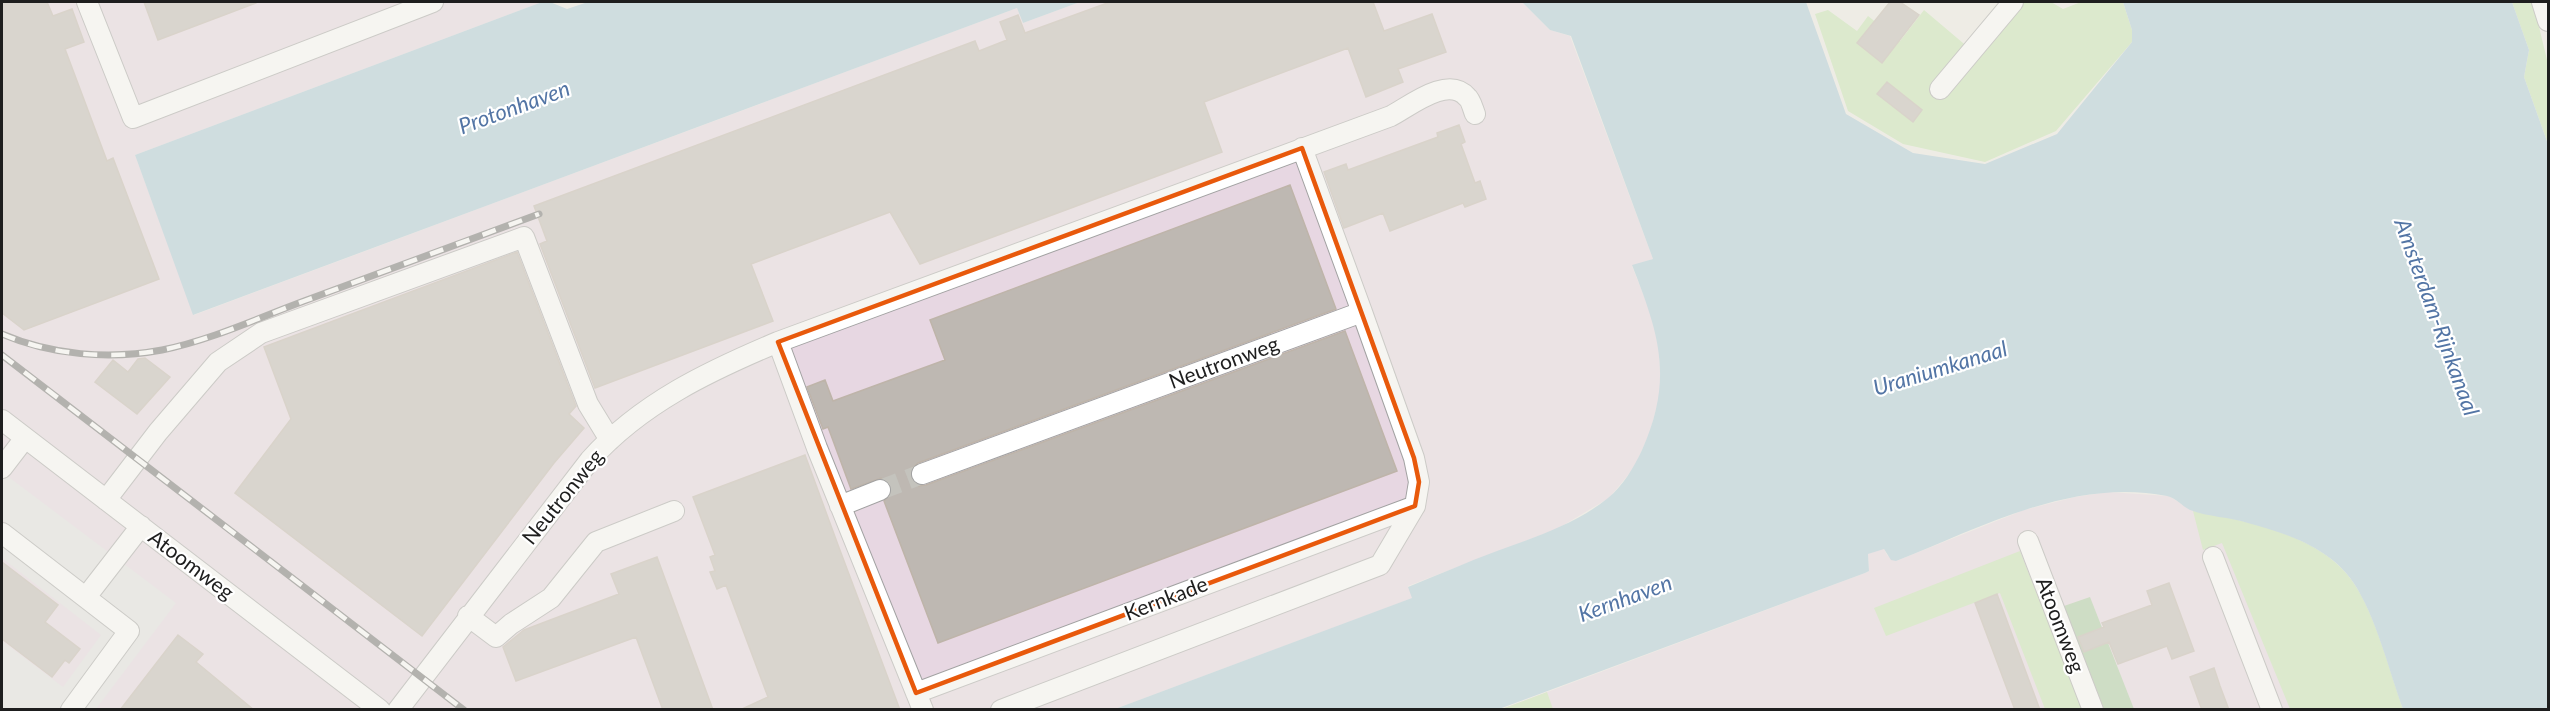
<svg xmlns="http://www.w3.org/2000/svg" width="2550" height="711" viewBox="0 0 2550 711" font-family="Lato,sans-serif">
<rect width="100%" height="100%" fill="#eeece5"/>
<path fill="#e7d7e2" d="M2 2H542L135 155 194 315 1017 8 1023 23 1080 2H1522L1550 30 1570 36 1653 259 1632 266 1653 319 1659 352 1661 391 1650 432 1634 468 1609 498 1557 529 1408 586 1413 598 1115 709H2Z
M2108 492 2169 496 2193 511 2227 517 2403 709 1499 710 1865 573 1869 571 1868 554 1880 549H1884L1887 555 1896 561 2024 510 2075 497Z"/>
<path fill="#c5e4af" d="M2023 2H2051L2063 9 2081 2H2123L2132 30V42L2056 131 1985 162 1903 144 1848 111 1815 14 1828 10 1857 31 1868 16 1900 41 1924 10 1976 54Z
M2512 2H2533L2548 64V144L2524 77 2529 50Z
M2193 511C2245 520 2321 535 2353 582 2375 613 2390 672 2403 709H2290L2222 543 2203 550Z
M2020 551 2082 709H2045L2000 593 1886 636 1874 608Z
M1547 692 1553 709 1499 710Z"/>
<path fill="#a7ca9d" d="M2090 597 2134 709H2104L2064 606Z"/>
<path fill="#e2e2e2" d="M2 472 176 603 96 709H2V641L63 687 101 635 2 558V534L8 525 2 519Z"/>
<path fill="#a9c9d8" d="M542 2H550L567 9 588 2H1080L1023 23 1017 8 193 315 135 155Z
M1522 2H1806L1846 114 1913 153 1985 164 2057 134 2132 42V30L2123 2H2512L2529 50 2524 77 2548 144V709H2403C2389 671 2376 616 2353 582 2330 548 2286 533 2248 523 2230 517 2208 517 2190 510 2182 506 2176 498 2167 496 2073 477 1980 528 1896 561L1891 560 1884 549 1868 554 1869 571 1865 573 1499 709H1115L1412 598 1408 587C1438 575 1467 562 1497 551 1535 537 1576 524 1608 498 1623 486 1634 467 1642 450 1674 378 1659 334 1632 265L1653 259 1571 36 1550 30Z"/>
<path fill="#beb8b2" stroke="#beb4a9" stroke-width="1.5" d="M2 2H47L53 16 72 9 84 42 65 49 107 161 113 158 159 279 24 330 2 313Z
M144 2H256V3L158 40Z
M1110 2H1373L1384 31 1432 14 1446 52 1398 69 1403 82 1366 97 1348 48 1204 102 1222 152 920 264 890 212 751 264 773 321 595 388 540 244 547 241 534 206 975 41 979 51 1007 40 1000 22 1018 15 1025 33Z
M1890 2H1900L1919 15 1882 63 1857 43Z
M1887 82 1922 110 1913 122 1877 94Z
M1459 125 1465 142 1461 144 1475 183 1480 181 1486 199 1465 207 1463 203 1390 231 1383 213 1344 228 1324 172 1346 164 1348 170 1438 137 1437 133Z
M1290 185 1336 309 918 463 910 471 911 479 919 486 926 485 1345 331 1397 471 938 643 884 501 892 492 891 485 881 478 851 489 828 427 823 429 807 387 825 380 833 401 945 360 930 320Z
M517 252 576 406 569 414 584 428 554 463 422 636 235 493 291 419 264 347Z
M145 358 170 377 137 414 95 382 113 360 128 372 138 359Z
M805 455 838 545 900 710H740L768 697 726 585 717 589 710 572 715 571 710 557 715 555 693 497Z
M657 557 713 710H663L636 637 516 681 503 647 524 630 619 594 611 574Z
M2 562 58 605 45 622 80 649 69 663 65 660 52 677 2 639Z
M2169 583 2194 651 2172 659 2167 646 2118 664 2109 642 2084 652 2078 637 2104 627 2102 623 2152 605 2147 591Z
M1997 594 2040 710H2015L1975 603Z
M178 635 203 654 196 662 254 710H120Z
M2214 668 2220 686 2229 710H2202L2190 677Z"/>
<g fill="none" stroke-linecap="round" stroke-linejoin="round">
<path stroke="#c4c3bd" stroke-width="20" stroke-dasharray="20 10" stroke-linecap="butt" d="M880 490 922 474"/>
<defs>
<path id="minor" d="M87 2 133 118 433 2
M2542 2 2548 21
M1940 89 2013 2
M778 342 817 448 923 710
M2 420 380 710
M2 468 25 438
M922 474 1362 312 1302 148
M106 500 158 432 218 362 261 333 524 237 588 404 610 440
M840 506 880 490
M2 533 129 631 71 710
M2028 541 2093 710
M2213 557 2272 710
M86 597 141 526
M468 616 496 637 511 624 551 598 596 542 674 511
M916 693 1415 506 1419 482 1414 458 1362 312
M398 710 590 460C641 403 709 371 778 342L1391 116C1410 106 1448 75 1467 97 1471 100 1473 109 1475 114
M1001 710 1380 565 1415 506"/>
</defs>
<use href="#minor" stroke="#a2a2a2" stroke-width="22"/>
<use href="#minor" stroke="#fff" stroke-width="20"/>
<defs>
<path id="rail" d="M2 334C51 355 109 360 162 350 211 340 258 318 304 301 382 272 460 243 539 214
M2 355 464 710"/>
</defs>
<use href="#rail" stroke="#6c6c6c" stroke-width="7"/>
<use href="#rail" stroke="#fff" stroke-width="4.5" stroke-dasharray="14" stroke-linecap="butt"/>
</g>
<path d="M0 0H2550V711H0ZM1302 148 1414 458 1419 482 1415 506 916 693 778 342Z" fill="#eeece5" fill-opacity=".55" fill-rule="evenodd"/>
<path fill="none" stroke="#e8590c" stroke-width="4.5" stroke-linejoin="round" d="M1302 148 1414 458 1419 482 1415 506 916 693 778 342Z"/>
<g text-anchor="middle" stroke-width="4.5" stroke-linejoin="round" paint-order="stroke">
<g font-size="21" fill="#1e1e1e" stroke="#fff">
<text transform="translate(1224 363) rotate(-20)" y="7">Neutronweg</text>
<text transform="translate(563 497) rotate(-51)" y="7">Neutronweg</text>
<text transform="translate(191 565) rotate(37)" y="7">Atoomweg</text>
<text transform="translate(1166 599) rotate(-21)" y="7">Kernkade</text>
<text transform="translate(2060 625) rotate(69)" y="7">Atoomweg</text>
</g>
<g font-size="22" font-style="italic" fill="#5375a5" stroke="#fff">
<text transform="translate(514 107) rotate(-20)" y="8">Protonhaven</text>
<text transform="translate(2437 317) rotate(70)" y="8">Amsterdam-Rijnkanaal</text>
<text transform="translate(1940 368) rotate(-17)" y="8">Uraniumkanaal</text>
<text transform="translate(1625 598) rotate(-20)" y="8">Kernhaven</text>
</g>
</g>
<rect width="2550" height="711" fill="none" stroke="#1e1e1e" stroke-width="6"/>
</svg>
